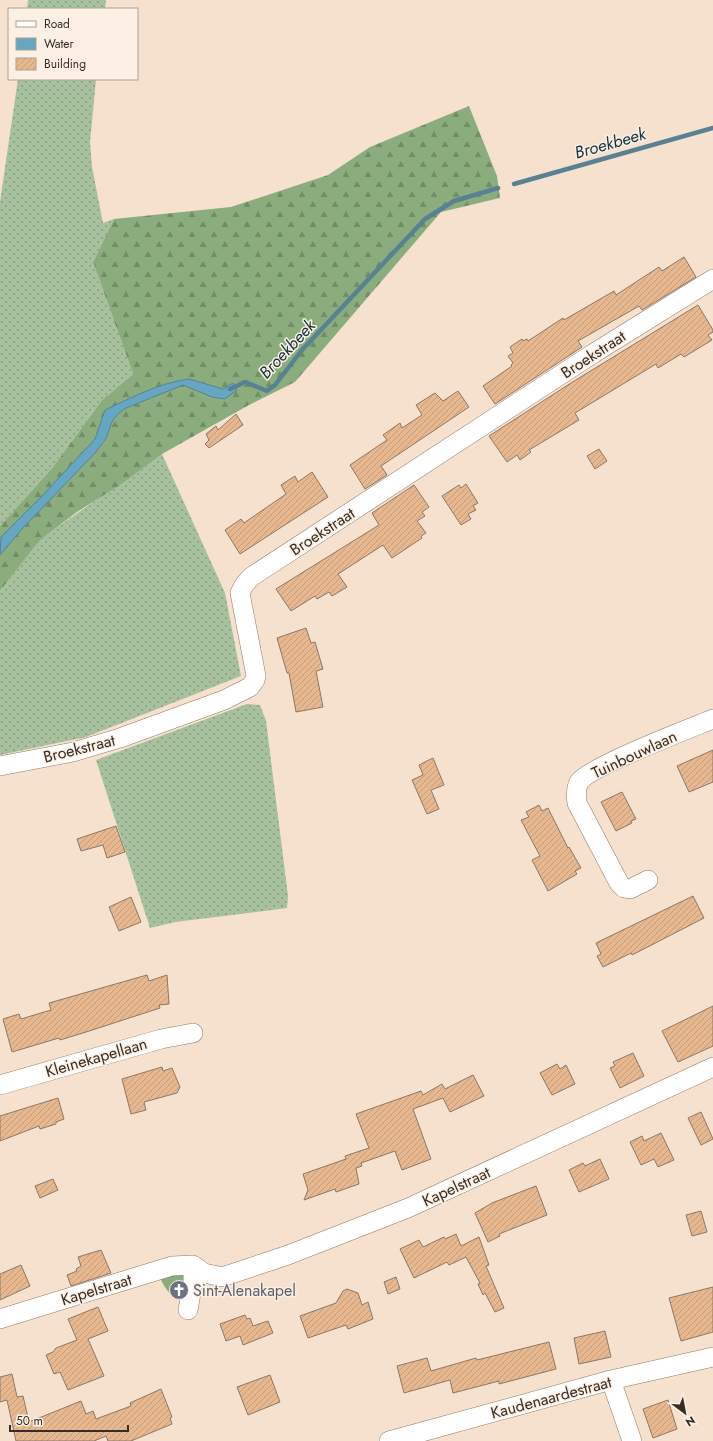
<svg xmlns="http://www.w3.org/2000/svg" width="713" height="1441" viewBox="0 0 713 1441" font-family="Jost,sans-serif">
<defs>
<pattern id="grass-dots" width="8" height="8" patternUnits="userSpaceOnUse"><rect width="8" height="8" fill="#a7c19f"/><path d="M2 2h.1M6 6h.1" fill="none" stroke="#899d81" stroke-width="1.8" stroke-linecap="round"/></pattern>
<pattern id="forest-firs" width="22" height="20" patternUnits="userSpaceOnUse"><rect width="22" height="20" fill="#8bad7e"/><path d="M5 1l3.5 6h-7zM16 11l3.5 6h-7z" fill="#728d67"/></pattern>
<pattern id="building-hatch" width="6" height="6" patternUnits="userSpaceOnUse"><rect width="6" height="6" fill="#e7b88f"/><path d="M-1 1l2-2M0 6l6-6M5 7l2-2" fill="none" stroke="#c79e7b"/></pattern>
</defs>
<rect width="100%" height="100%" fill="#f6e0ce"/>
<path fill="url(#grass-dots)" d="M28 0H106L105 9H27Z
M18 79H96L90 142 92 167 103 223 114 219 93 262 133 374 102 400 53 467 0 526V202Z
M162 454 225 593 241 676 86 737 0 755V591L39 540Z
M247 704 260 705 266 721 288 896 287 908 175 922 150 928 96 760Z"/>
<path fill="url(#forest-firs)" d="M469 106 497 176 500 198 441 212 295 382 249 405 162 454 120 485 77 512 39 541 0 591V526L53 467 102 400 133 374 93 262 114 219 231 207 328 175 370 147Z
M182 1272 187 1280 181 1297C169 1296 165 1288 160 1278Z"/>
<path fill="#67a6c2" stroke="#588293" d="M189 379 223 389 233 383 237 390 225 399 212 397 183 385 126 408C108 420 113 424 105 440 102 444 98 449 95 453L21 530 0 555 1 537 42 496 95 439 105 410C133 397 159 383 189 379Z"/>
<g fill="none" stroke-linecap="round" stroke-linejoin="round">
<path stroke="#588293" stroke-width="4.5" d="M514 184 713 128
M230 389 245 382 267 391 275 385 302 350 425 219 454 201 498 188"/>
</g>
<path fill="url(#building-hatch)" stroke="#8b7868" d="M684 257 696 277 642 310 639 306 578 341 582 347 495 404 483 386 512 366 511 365 513 363 508 356 513 353 510 347 522 339 523 341 527 339 528 341 563 318 564 320 614 291 616 295 659 267 662 271Z
M698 305 713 330V332L708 335 712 340 684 357 681 354 658 368 656 364 575 413 579 420 529 450 531 452 520 460 517 455 507 462 489 436 571 383Z
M458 391 469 407 381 466 387 475 365 489 350 465 387 440 383 435 400 423 402 428 422 415 416 405 435 393 443 401Z
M236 414 243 425 209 448 205 444 209 440 206 434 216 426 218 430Z
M599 449 607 461 595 469 587 456Z
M312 472 328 497 240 554 225 530 241 519 244 523 286 494 281 485 295 476 298 482Z
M466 484 478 503 473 506 476 510 468 514 471 519 461 525 442 496 459 485 461 488Z
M414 485 429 507 422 512 425 516 417 521 426 533 421 536 422 538 392 558 383 545 338 574 347 587 332 596 329 592 317 599 315 596 291 611 276 589 379 525 372 513Z
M306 628 311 643 315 642 323 669 316 671 323 707 296 712 289 673H287L277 638Z
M713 750V782L689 792 677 766Z
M433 758 444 785 431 790 439 809 427 814 412 780 423 775 419 765Z
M622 792 636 819 631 821 632 823 616 831 601 802Z
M539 805 542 811 548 808 568 848 569 847 581 868 575 871 577 874 548 891 532 860 540 856 521 820 529 817 526 812Z
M116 826 125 852 107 858 103 845 81 851 77 839Z
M693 896 704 918 632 955 631 953 603 967 597 956 601 954 596 943Z
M131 897 141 922 119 931 109 907Z
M147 975 149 981 167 975 169 1004 159 1005 160 1008 83 1033 60 1040 59 1038 12 1052 3 1019 19 1014 21 1019 51 1010 49 1003Z
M713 1006V1046L678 1062 662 1031Z
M633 1053 644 1076 620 1088 610 1068 615 1066 613 1062Z
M557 1064 560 1069 566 1065 575 1084 552 1095 540 1073Z
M162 1067 163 1071 172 1068 180 1087 177 1093 144 1102 146 1110 131 1114 122 1079Z
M473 1075 484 1096 450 1112 443 1098 413 1109 431 1159 402 1170 395 1151 361 1163 362 1166 356 1168 359 1184 336 1192 335 1189 304 1200 308 1190 303 1174 346 1159 345 1156 369 1148 356 1114 421 1091 423 1095 442 1084 445 1089Z
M58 1098 64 1119 56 1122V1124L40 1129 39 1126 0 1141V1116Z
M701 1112 713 1139 701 1145 688 1118Z
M661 1133 674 1160 658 1167 654 1159 641 1165 630 1142 642 1136 644 1141Z
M600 1159 609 1179 579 1192 569 1170 583 1163 585 1166Z
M53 1179 58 1190 40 1198 35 1186Z
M536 1186 547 1215 499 1234 500 1236 488 1242 475 1213 492 1203Z
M701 1211 707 1232 692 1236 686 1215Z
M456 1234 461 1246 479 1237 489 1265 486 1266 504 1308 495 1312 485 1293 483 1295 478 1284 480 1283 466 1257 449 1265 447 1262 414 1278 400 1249 419 1240 423 1247 444 1237 445 1239Z
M101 1250 111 1273 71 1286 67 1275 77 1271 76 1269 81 1266 78 1257Z
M21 1265 30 1286 0 1300V1274Z
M396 1277 400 1289 388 1294 384 1282Z
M713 1287V1332L681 1341 669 1298Z
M347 1289 358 1293 362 1305 368 1302 373 1319 348 1329 346 1325 308 1338 300 1316 336 1303 343 1291Z
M98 1307 108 1331 88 1339 104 1376 68 1390 60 1372 54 1374 46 1355 53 1352 56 1348 77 1340 68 1319Z
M245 1315 247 1319 250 1318 253 1326 268 1321 273 1333 243 1345 240 1336 226 1341 220 1324Z
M605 1331 611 1357 579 1364 574 1338Z
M549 1342 556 1369 499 1384V1381L453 1393 450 1380 404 1393 397 1366 427 1358 431 1371 476 1358 477 1360Z
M12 1374 17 1397 23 1396 29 1422 81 1401 86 1414 93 1411 96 1419 131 1406 130 1403 161 1389 172 1417 170 1418 172 1424 131 1441H108L106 1436 94 1441H16L7 1400 0 1402V1377Z
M270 1375 280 1402 248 1415 237 1387Z
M668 1400 677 1429 653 1438 643 1409Z"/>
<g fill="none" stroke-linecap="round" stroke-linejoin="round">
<defs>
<path id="minor" d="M0 766 73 752 120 738 224 700 250 687 255 680 256 676 240 593 244 585 251 577 594 353 713 279
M648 880 630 889 624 888 619 883 577 803C576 796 576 788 579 782 589 767 691 728 713 719
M0 1085 161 1039 193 1033
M188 1310 193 1282V1265
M0 1319 172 1266 193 1265 204 1273 222 1277 288 1255 408 1208 713 1067
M611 1380 632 1441
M389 1441 611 1380 713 1357"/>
</defs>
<use href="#minor" stroke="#8f7c6c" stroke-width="20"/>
<use href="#minor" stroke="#fff" stroke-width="19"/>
</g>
<defs>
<symbol id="church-disc" viewBox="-11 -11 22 22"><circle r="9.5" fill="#6b7280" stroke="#fcefe4"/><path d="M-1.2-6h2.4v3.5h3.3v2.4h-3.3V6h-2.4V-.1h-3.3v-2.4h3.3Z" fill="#fff"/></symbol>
</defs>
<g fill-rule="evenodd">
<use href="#church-disc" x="168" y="1279" width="22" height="22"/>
</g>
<g text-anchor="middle" stroke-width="3" stroke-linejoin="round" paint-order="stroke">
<g font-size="16" fill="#352d26" stroke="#fcefe4">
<text transform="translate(593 354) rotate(-33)" y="6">Broekstraat</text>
<text transform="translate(322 531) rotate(-33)" y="6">Broekstraat</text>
<text transform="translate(79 748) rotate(-14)" y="6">Broekstraat</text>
<text transform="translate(634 754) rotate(-25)" y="6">Tuinbouwlaan</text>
<text transform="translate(96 1057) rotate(-16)" y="6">Kleinekapellaan</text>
<text transform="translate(456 1186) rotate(-25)" y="6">Kapelstraat</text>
<text transform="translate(96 1289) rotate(-17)" y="6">Kapelstraat</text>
<text transform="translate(551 1397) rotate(-15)" y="6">Kaudenaardestraat</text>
</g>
<g font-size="16" fill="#5b616d" stroke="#fcefe4" text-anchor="start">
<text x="193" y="1296">Sint-Alenakapel</text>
</g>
<g font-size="17" font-style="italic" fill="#14333f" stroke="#fcefe4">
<text transform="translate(610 143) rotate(-16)" y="6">Broekbeek</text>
<text transform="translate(287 349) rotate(-47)" y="6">Broekbeek</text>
</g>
</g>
<rect x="8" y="8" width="130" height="72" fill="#fcefe4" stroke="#aca198"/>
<rect x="16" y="21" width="20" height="6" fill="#ffffff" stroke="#aca198"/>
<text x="44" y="28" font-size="12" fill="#352d26">Road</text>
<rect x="16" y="38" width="20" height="12" fill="#67a6c2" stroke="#aca198"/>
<text x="44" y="48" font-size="12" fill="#352d26">Water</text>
<rect x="16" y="58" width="20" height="12" fill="url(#building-hatch)" stroke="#aca198"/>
<text x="44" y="68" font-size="12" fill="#352d26">Building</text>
<g transform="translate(685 1413) rotate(148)" stroke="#fcefe4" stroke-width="3" paint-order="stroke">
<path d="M0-3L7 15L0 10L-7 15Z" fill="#352d26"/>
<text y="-6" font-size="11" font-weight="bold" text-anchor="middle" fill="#352d26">N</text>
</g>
<path d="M10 1425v6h118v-6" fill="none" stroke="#352d26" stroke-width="2"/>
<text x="16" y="1425" font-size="12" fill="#352d26" stroke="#fcefe4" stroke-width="3" paint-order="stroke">50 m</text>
</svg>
